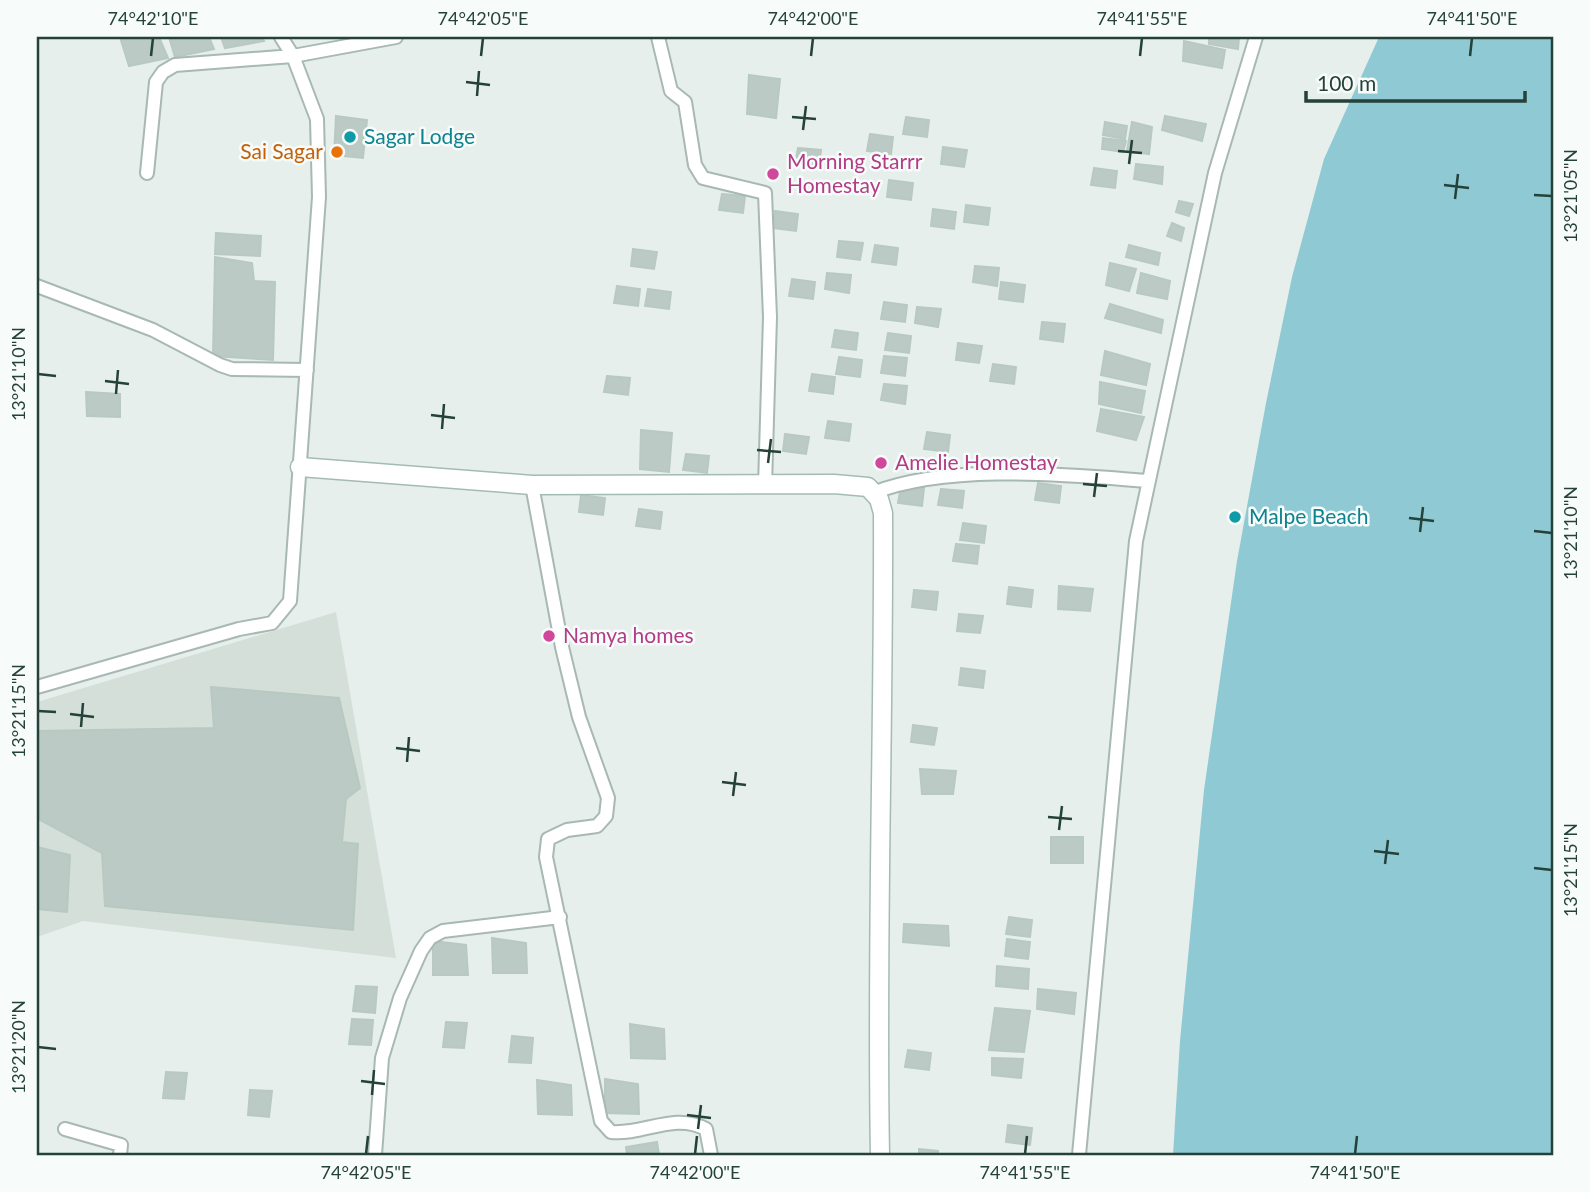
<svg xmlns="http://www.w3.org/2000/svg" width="1590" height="1192" viewBox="0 0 1590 1192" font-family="Lato,sans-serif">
<rect width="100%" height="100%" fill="#e6efeb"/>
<path fill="#d4dfda" d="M336 612 396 958 83 921 37 937V702Z"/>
<path fill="#8ec9d4" d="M1379 37H1553V1155H1173L1180 1041 1204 790 1237 561 1266 403 1292 277 1324 159Z"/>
<path fill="#bbcac4" stroke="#b8c9c2" stroke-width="2" d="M120 37H159L168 58 129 66Z
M169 37H209L214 49 175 57Z
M221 37H262L264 41 225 48Z
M1209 37H1239L1238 49 1209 44Z
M1184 41 1225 50 1222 68 1183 61Z
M749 75 780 79 776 118 747 114Z
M336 116 367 120 363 158 334 155Z
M1165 116 1206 124 1202 141 1162 130Z
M906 117 929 120 927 137 903 134Z
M1105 122 1127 126 1125 139 1103 135Z
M1132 122 1152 127 1149 154 1127 151Z
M870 134 893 137 891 154 867 151Z
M1103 138 1126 141 1123 152 1102 149Z
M943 147 967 150 964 167 941 164Z
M798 148 821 150 819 168 795 165Z
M1136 164 1163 167 1162 184 1134 179Z
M1094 168 1117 171 1115 188 1091 185Z
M889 180 913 183 911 200 887 197Z
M722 194 745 196 743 213 719 210Z
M1179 201 1193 204 1189 216 1176 212Z
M966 205 990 208 988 225 964 222Z
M933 209 956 212 954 229 931 226Z
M775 211 798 214 796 231 772 228Z
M1172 223 1184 228 1181 241 1167 236Z
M216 233 261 236 260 256 215 254Z
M839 241 863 243 860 260 837 257Z
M875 245 898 248 896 265 872 262Z
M1129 245 1160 253 1158 265 1126 257Z
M633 249 657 252 654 269 631 266Z
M215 257 252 263 254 281 275 282 273 360 213 356Z
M1110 263 1136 269 1129 291 1106 285Z
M975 266 999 268 997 286 973 282Z
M827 273 851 275 849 293 825 289Z
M1141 273 1170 281 1167 299 1137 293Z
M792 279 815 282 813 299 789 296Z
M1001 282 1025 285 1023 302 999 299Z
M617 286 640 289 638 306 614 303Z
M648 289 671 292 669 309 645 306Z
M884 302 907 305 905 322 881 319Z
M1110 304 1163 320 1161 333 1105 318Z
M917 307 941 309 938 327 915 323Z
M1042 322 1065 324 1063 342 1040 339Z
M835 330 858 333 856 350 832 347Z
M888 333 911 336 909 353 885 350Z
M958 343 982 346 979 363 956 360Z
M1105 351 1150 364 1146 385 1101 375Z
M884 356 907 358 905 376 881 373Z
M839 357 862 360 860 377 836 374Z
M993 364 1016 367 1014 384 990 381Z
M812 374 835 377 833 394 809 391Z
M607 376 630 378 628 395 604 392Z
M1100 382 1145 391 1141 413 1099 404Z
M884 384 907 386 905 404 881 400Z
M86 392 120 394V417L87 416Z
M1101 409 1144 417 1136 440 1097 431Z
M828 421 851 424 849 441 825 438Z
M641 430 672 433 669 472 640 469Z
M927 432 950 435 948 452 924 449Z
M785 434 809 437 806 454 783 451Z
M686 454 709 456 707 473 683 470Z
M1038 483 1061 486 1059 503 1035 500Z
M901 486 924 488 922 506 898 503Z
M941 489 964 491 962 508 938 505Z
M581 495 605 498 603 515 579 512Z
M639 509 662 512 660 529 636 526Z
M963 523 986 526 984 543 960 540Z
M956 544 979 546 977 564 953 561Z
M1059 586 1093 589 1090 611 1058 609Z
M1009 587 1033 590 1031 607 1007 604Z
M914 590 938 592 936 610 912 607Z
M959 614 983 616 980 633 957 631Z
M961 668 985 671 983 688 959 685Z
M211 687 339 698 360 788 346 799 342 842 358 844 353 930 105 906 102 853 40 820 37 731 214 728Z
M913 725 937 728 934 745 911 742Z
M920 769 956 771 953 794H922Z
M1051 837H1083V863H1051Z
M37 847 70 855 67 912 37 909Z
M1009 917 1032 920 1030 937 1006 934Z
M904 924 948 926 949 946 903 942Z
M492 938 526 943 527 973H493Z
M1007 939 1030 942 1028 959 1005 956Z
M433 941 466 945 468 975H433Z
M997 966 1029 969 1028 989 996 986Z
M356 986 377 987 375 1013 353 1011Z
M1038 989 1076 993 1074 1014 1037 1009Z
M995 1008 1030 1011 1024 1052 989 1050Z
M352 1019 373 1020 371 1045 349 1044Z
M446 1022 467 1023 464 1048 443 1047Z
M630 1024 664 1029 665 1059 631 1058Z
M512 1036 533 1038 531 1063 509 1062Z
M908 1050 931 1053 929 1070 905 1067Z
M992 1058 1023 1059 1021 1078 992 1075Z
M166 1072 187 1073 184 1099 163 1098Z
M605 1079 638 1084 639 1114 605 1113Z
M537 1080 571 1085 572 1115 538 1114Z
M250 1090 272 1091 269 1117 248 1115Z
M1008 1125 1032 1128 1030 1145 1006 1142Z
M657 1142 659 1155H627L626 1147Z
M919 1149 938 1151V1155H919Z"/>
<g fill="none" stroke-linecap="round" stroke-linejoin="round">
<defs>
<path id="street" d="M658 37 671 91 685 102 695 165 703 178 765 193 770 317 765 486
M147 173 156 82 163 72 175 65 293 56 396 37
M37 286 153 330 220 365 232 369 307 370
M532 485 562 647 579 717 608 798 606 816 597 826 567 830 548 839 546 857 601 1121 611 1132C644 1135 674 1112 706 1129L711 1155
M873 493C950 463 1066 475 1149 481
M37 687 239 629 272 623 290 601 319 197 317 119 293 56 281 37
M65 1129 121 1145 120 1155
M375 1155 382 1058 400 998 421 951 430 938 443 931 560 917
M1079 1155 1136 541 1215 173 1256 37"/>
<path id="secondary" d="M300 467 532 485 834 484 868 487 879 499 883 513C884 727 876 941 880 1155"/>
</defs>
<use href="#street" stroke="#a8b8b2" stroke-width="16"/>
<use href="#secondary" stroke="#a4bbb3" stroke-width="21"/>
<use href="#street" stroke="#fff" stroke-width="12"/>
<use href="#secondary" stroke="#fff" stroke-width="18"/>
</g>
<path fill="none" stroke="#24423a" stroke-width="2.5" d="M151 56 153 38M481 56 483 38M811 56 813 38M1140 56 1142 38M1470 56 1472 38M466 82 490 85M477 96 479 71M792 117 816 119M803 130 806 106M1118 151 1142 153M1129 164 1132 140M1444 185 1469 188M1534 195 1552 196M1455 199 1458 174M38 374 56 376M105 381 129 384M116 394 118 370M431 415 455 418M442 429 444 404M757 450 781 452M768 463 771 439M1083 484 1107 486M1094 497 1097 473M1409 518 1434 521M1534 531 1552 533M1420 532 1423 507M38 711 56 712M70 714 94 717M81 727 83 703M396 748 420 751M407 762 409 737M722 782 746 785M733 796 736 772M1048 817 1072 819M1059 830 1062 806M1374 851 1399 854M1385 864 1388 840M1534 868 1552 870M38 1047 56 1049M361 1081 385 1084M372 1095 374 1070M687 1115 711 1118M698 1129 701 1105M366 1154 368 1136M695 1154 697 1136M1025 1154 1027 1136M1355 1154 1357 1136"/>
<g fill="#0f9aa8" stroke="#f7fbf9" stroke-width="2.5">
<circle cx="350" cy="137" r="7"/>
<circle cx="1235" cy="517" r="7"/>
</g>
<circle fill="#e8710a" stroke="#f7fbf9" stroke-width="2.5" cx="337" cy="152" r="7"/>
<g fill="#d1479c" stroke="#f7fbf9" stroke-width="2.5">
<circle cx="773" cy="174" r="7"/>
<circle cx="881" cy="463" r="7"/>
<circle cx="549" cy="636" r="7"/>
</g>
<g text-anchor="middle" stroke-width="5" stroke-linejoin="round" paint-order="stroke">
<g font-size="21" fill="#0d838f" stroke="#f7fbf9" text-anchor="start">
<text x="364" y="144">Sagar Lodge</text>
<text x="1249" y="524">Malpe Beach</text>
</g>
<g font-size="21" fill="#c56008" stroke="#f7fbf9" text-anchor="end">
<text x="323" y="159">Sai Sagar</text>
</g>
<g font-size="21" fill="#b23c85" stroke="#f7fbf9" text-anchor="start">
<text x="787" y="169">Morning Starrr<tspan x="787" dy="24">Homestay</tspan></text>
<text x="895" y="470">Amelie Homestay</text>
<text x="563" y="643">Namya homes</text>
</g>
</g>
<rect width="1590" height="1192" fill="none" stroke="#f7fbf9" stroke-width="77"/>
<path d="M1306 91v10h219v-10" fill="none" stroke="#24423a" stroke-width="3.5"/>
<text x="1317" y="91" font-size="21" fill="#24423a" stroke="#f7fbf9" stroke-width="5" paint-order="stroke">100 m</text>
<rect x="38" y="38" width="1514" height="1116" fill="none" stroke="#24423a" stroke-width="2.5"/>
<g font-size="18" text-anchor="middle" fill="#24423a">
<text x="153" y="25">74°42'10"E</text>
<text x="483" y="25">74°42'05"E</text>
<text x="813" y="25">74°42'00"E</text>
<text x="1142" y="25">74°41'55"E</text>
<text x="1472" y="25">74°41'50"E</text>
<text transform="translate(1571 196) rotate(-90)" y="6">13°21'05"N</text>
<text transform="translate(19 374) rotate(-90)" y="6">13°21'10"N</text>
<text transform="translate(1571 533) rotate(-90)" y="6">13°21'10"N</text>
<text transform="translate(19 711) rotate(-90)" y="6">13°21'15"N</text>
<text transform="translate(1571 870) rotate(-90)" y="6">13°21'15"N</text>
<text transform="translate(19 1047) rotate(-90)" y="6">13°21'20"N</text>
<text x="366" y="1179">74°42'05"E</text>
<text x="695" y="1179">74°42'00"E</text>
<text x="1025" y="1179">74°41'55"E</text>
<text x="1355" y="1179">74°41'50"E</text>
</g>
</svg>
